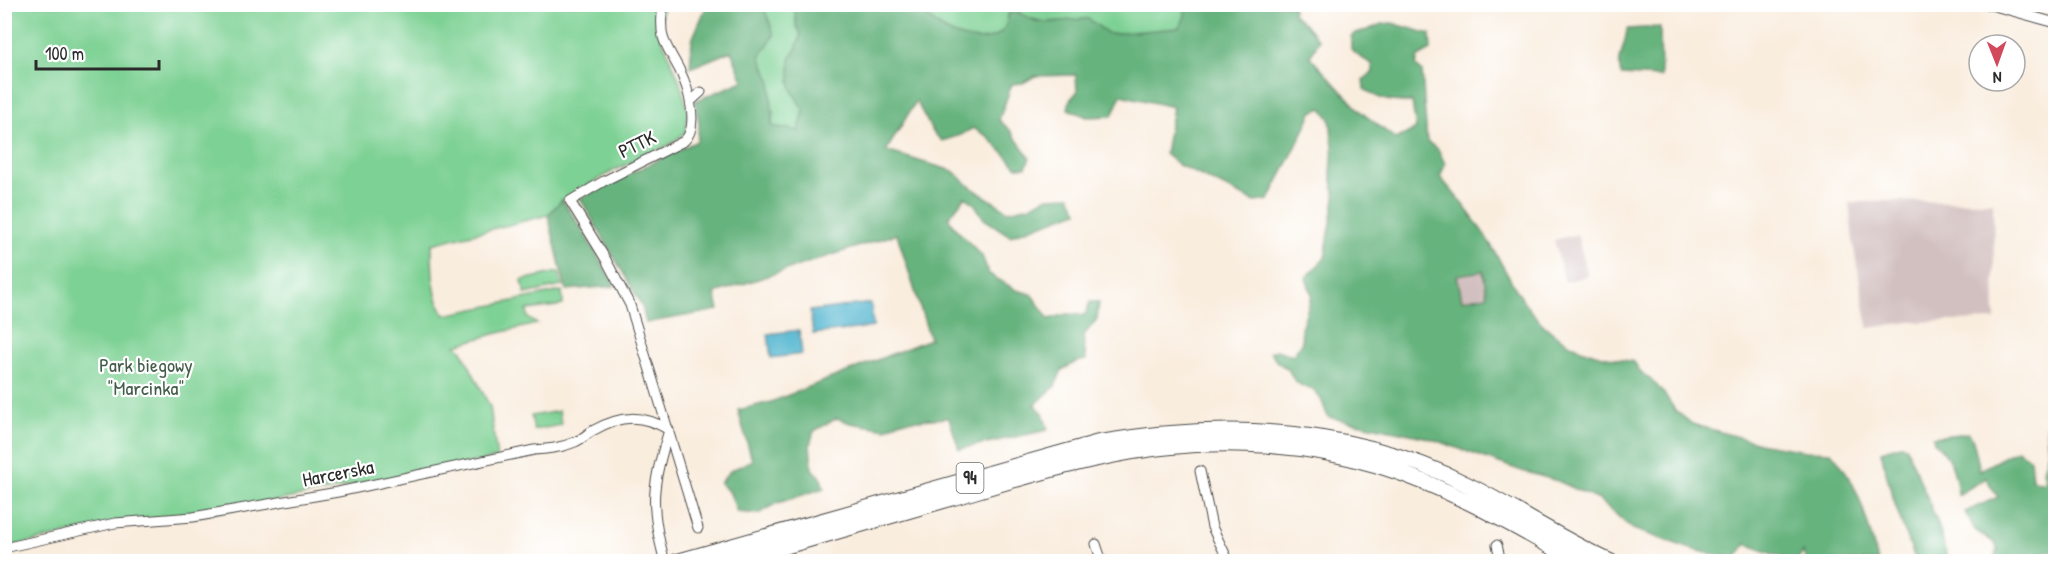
<svg xmlns="http://www.w3.org/2000/svg" width="2060" height="566" viewBox="0 0 2060 566" font-family="'Patrick Hand',sans-serif">
<rect width="100%" height="100%" fill="#fff"/>
<filter id="ink" filterUnits="userSpaceOnUse"><feTurbulence type="fractalNoise" baseFrequency=".0167" numOctaves="2"/><feDisplacementMap in="SourceGraphic" scale="12" xChannelSelector="R" yChannelSelector="G"/><feConvolveMatrix kernelMatrix="1 2 1 2 8 2 1 2 1" color-interpolation-filters="sRGB"/></filter>
<filter id="wash" filterUnits="userSpaceOnUse"><feTurbulence type="fractalNoise" baseFrequency=".008" numOctaves="4" result="noise"/><feDisplacementMap in="SourceGraphic" scale="24" xChannelSelector="R" yChannelSelector="G"/><feGaussianBlur stdDeviation="1.35" result="paint"/><feColorMatrix in="noise" values="0 0 0 0 0 0 0 0 0 0 0 0 0 0 0 0 0 1.4 0 .05"/><feComposite in="paint" operator="in"/></filter>
<g filter="url(#wash)">
<rect width="100%" height="100%" fill="#f9edde"/>
<path fill="#d2bfbf" d="M1879 201 1993 202 1995 320 1909 322 1868 328 1853 243 1849 203Z
M1577 234 1588 276 1565 282 1554 240Z
M1483 270 1488 296 1462 300 1457 275Z"/>
<path fill="#7ed194" stroke="#547e60" stroke-width="1.5" d="M1183 4C1188 14 1184 26 1174 30L1109 34 1088 19 1046 22 1028 18 1019 12 1008 14C1007 60 929 36 922 5Z
M5 5H663L659 32 679 79 688 110 686 132 669 145 615 170 562 200 548 215 432 244C432 265 432 298 445 315L562 291 563 305 527 310 528 318 537 324 494 334 456 345 462 351 490 407 497 458 193 517 115 523 5 548Z
M763 5H795L796 24 801 34 797 47 790 60 792 90 804 111 799 131 772 127 773 112 760 56 774 35Z
M559 272 562 286 525 294 522 280Z
M559 411 561 425 534 430 531 416Z"/>
<path fill="#66b37e" stroke="#486f54" stroke-width="1.5" fill-rule="evenodd" d="M707 5H763L774 35 760 56 771 83 772 126 799 131 804 111 792 90 790 81V60L797 47 801 34 796 24 795 5H922C929 36 1007 60 1008 14 1020 9 1028 19 1039 22 1054 24 1073 18 1088 19L1109 34 1178 28C1184 21 1188 13 1183 5H1293V14L1305 24 1319 40 1310 57 1361 112 1396 139 1416 129 1412 102C1391 102 1381 101 1364 89L1363 80 1373 72 1372 64 1360 57 1351 49V37L1355 33 1367 30 1382 24 1392 23 1430 34 1431 50 1418 57 1416 66 1422 71 1427 142 1438 149 1445 164 1440 177C1459 199 1478 223 1492 247 1516 289 1532 329 1581 349 1597 356 1617 359 1634 362L1642 374 1650 378 1665 395 1675 410 1692 424 1763 444 1806 451 1831 452C1861 486 1866 520 1878 561H1806L1803 552 1797 561H1791L1746 544 1735 560 1691 549 1633 529 1599 500 1558 481 1522 471 1429 438 1328 417 1321 399 1313 390 1302 386 1294 380 1288 369 1277 362 1270 352 1277 350 1293 356 1302 342 1301 328 1312 295 1306 278 1325 258 1335 198 1331 174 1333 146 1330 119 1322 108 1312 112C1300 142 1283 170 1269 200L1255 202 1179 165 1165 154 1173 107 1121 95 1112 116 1087 117 1068 109 1070 100 1077 92 1076 75 1035 76 1023 83 1012 84 999 120 1010 130 1030 158 1026 167H1017L987 136 973 128 961 135 942 141 933 132 916 101 886 151 953 171 972 188 1008 211 1030 206 1048 197 1070 196 1078 211 1010 236 984 219 974 203 965 197 948 218 957 230 982 256 989 274 1016 290 1031 294 1049 319 1067 314 1085 315 1090 302H1099L1097 319 1083 336 1086 360 1076 362 1062 370 1055 386 1035 405 1043 413 1048 430 959 449 949 418 901 421 886 429 850 423 837 418 814 431 810 445 812 469 820 476 824 488 775 504 759 514 737 512 730 493 720 483 730 471 752 460 738 410 771 402 930 339 897 234 715 293 719 310 646 323 642 306 580 198 697 141 699 124 695 101 743 81 731 51 690 68 692 40ZM1483 271 1487 296 1462 300 1457 275Z
M1660 27 1661 77 1621 75C1616 58 1626 45 1627 29Z
M562 200 578 223 615 286 566 290 548 215Z
M2055 413V551L2015 561H1991L1998 551 1995 543 1975 530 1965 512 1998 497 1986 478 1958 495C1956 473 1951 457 1934 442L1933 437 1969 433 1973 440 1980 470 2017 450 2030 459 2032 479 2043 483 2045 478 2043 471 2048 452 2046 426 2051 416Z
M1900 445 1906 446 1938 524 1948 561H1916C1901 525 1889 489 1881 451Z"/>
<path fill="#51b5cf" stroke="#3e707d" stroke-width="1.5" d="M871 303 873 327 813 334 810 311Z
M799 330 802 354 771 358 768 334Z"/>
</g>
<g filter="url(#ink)">
<g fill="none" stroke-linecap="round" stroke-linejoin="round">
<defs>
<path id="street" d="M664 4C661 13 661 28 663 37 666 48 675 60 680 71 688 87 700 127 684 141L604 181 570 201 605 258 630 305 698 528
M1987 4 2056 23
M690 102 701 92
M1200 471 1212 527 1229 562
M1096 544 1102 562
M1497 545 1501 562
M4 548 115 523 193 517 338 492 534 450C548 449 561 448 575 442 582 439 588 433 594 430 621 415 642 414 669 430
M665 562C649 505 652 486 669 430"/>
<path id="primary" d="M676 562 1097 443C1224 421 1353 426 1470 486 1518 510 1562 540 1611 562
M731 562C802 541 874 521 945 500 1014 480 1085 457 1157 448 1229 439 1307 444 1377 465 1449 487 1513 525 1578 562"/>
</defs>
<use href="#street" stroke="#4a4846" stroke-width="11"/>
<use href="#primary" stroke="#4a4846" stroke-width="17"/>
<use href="#street" stroke="#fff" stroke-width="9"/>
<use href="#primary" stroke="#fff" stroke-width="15"/>
</g>
</g>
<g text-anchor="middle" stroke-width="4.5" stroke-linejoin="round" paint-order="stroke">
<rect fill="#fff" stroke="#6b6b6b" stroke-width="1.5" x="956.5" y="463" width="27" height="30" rx="4.5"/>
<g font-size="18" font-weight="bold" fill="#2b2b2b">
<text x="970" y="484">94</text>
</g>
<g font-size="20" fill="#2b2b2b" stroke="#fff">
<text transform="translate(637 144) rotate(-26)" y="7">PTTK</text>
<text transform="translate(338 473) rotate(-11)" y="7">Harcerska</text>
</g>
<g font-size="20" fill="#445d4a" stroke="#fff">
<text x="146" y="372">Park biegowy<tspan x="146" dy="23">"Marcinka"</tspan></text>
</g>
</g>
<rect width="2060" height="566" fill="none" stroke="#fff" stroke-width="24"/>
<g transform="translate(1997 63) rotate(179)"><circle r="28" fill="#ffffff" stroke="#aaaaaa" stroke-width="1.5"/>
<path d="M0-4.5L10 22L0 15L-10 22Z" fill="#d1495b"/>
<text y="-9" font-size="16" font-weight="bold" text-anchor="middle" fill="#2b2b2b">N</text>
</g>
<path d="M36 60v9h123v-9" fill="none" stroke="#2b2b2b" stroke-width="3"/>
<text x="45" y="60" font-size="18" fill="#2b2b2b" stroke="#ffffff" stroke-width="4.5" paint-order="stroke">100 m</text>
</svg>
